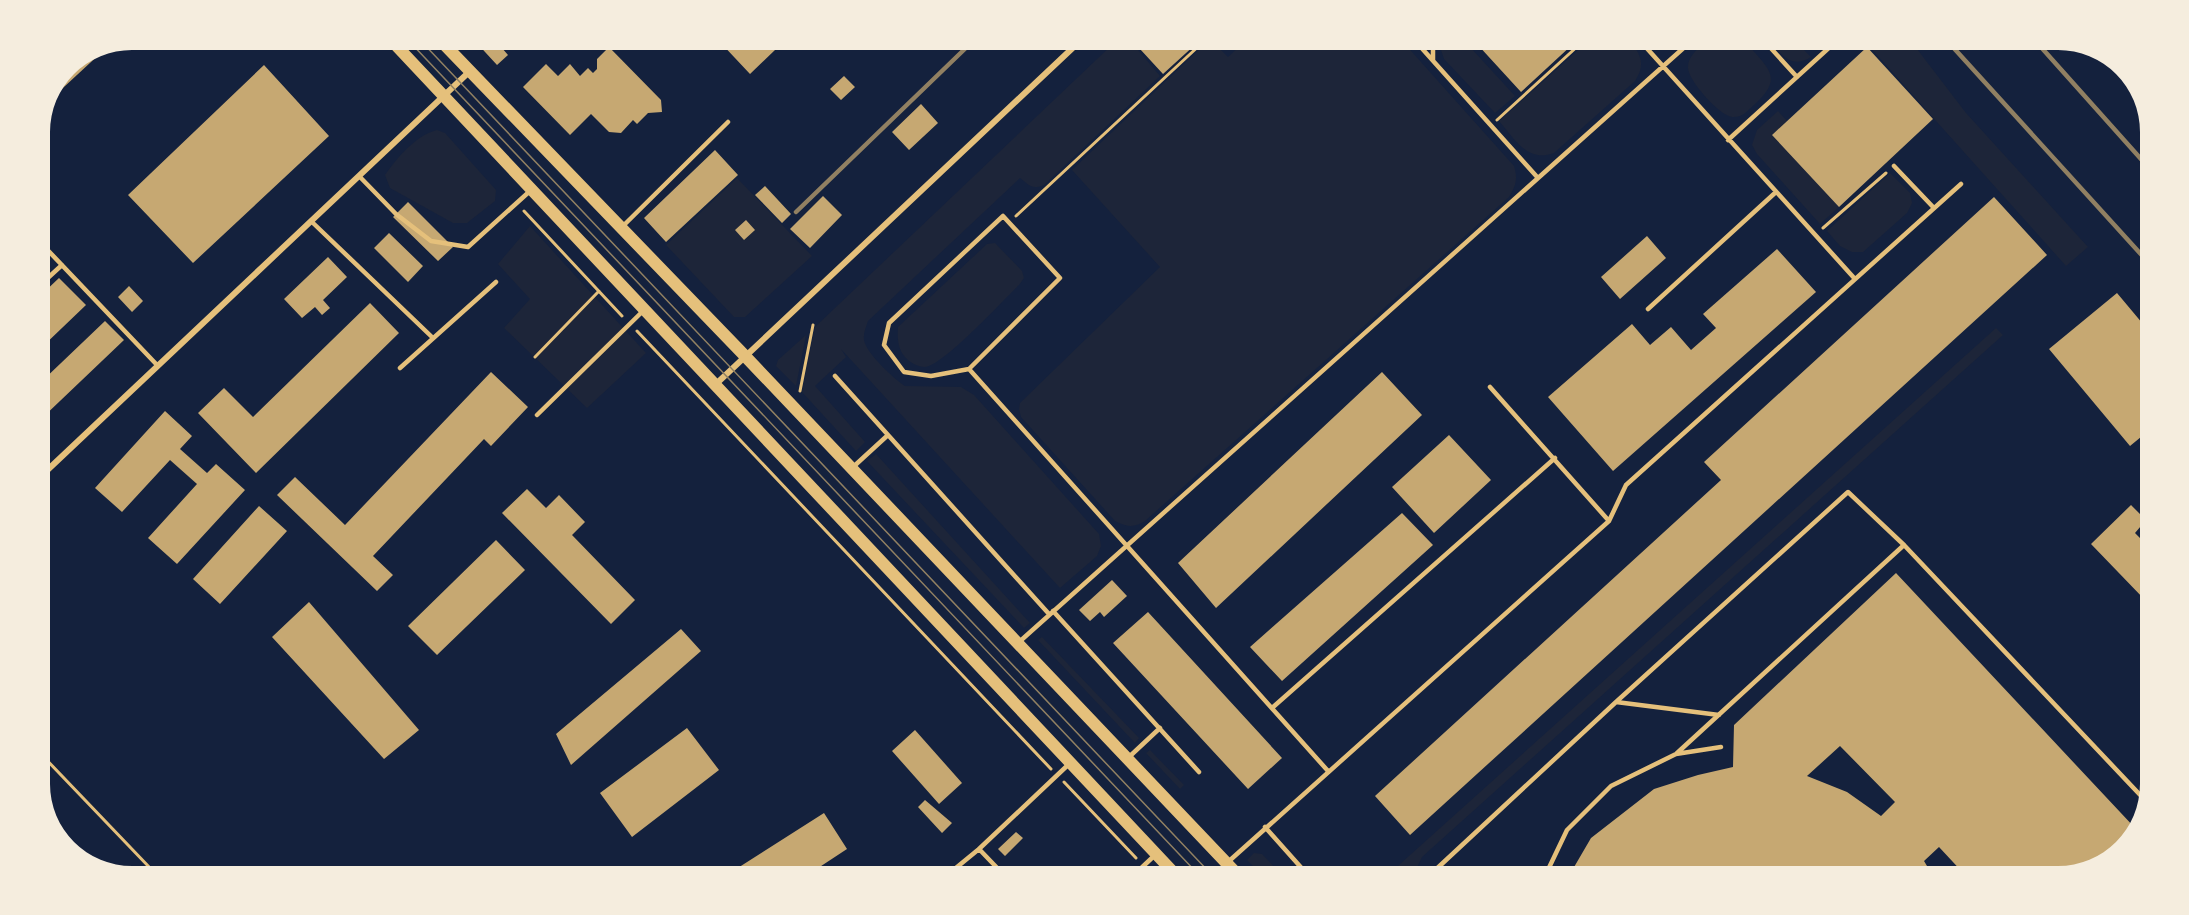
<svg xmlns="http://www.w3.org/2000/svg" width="2189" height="915" viewBox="0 0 2189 915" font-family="Barlow,sans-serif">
<rect width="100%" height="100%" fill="#14213d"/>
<path fill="#1d2539" d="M1115 42 1134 43 1133 44 1160 76 1044 185C1032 190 1029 185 1020 178L868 321C866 327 863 334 864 340 866 353 894 379 905 386L961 387 974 395 1099 534 1101 546 1097 556 1060 588 841 349 846 357 815 386 865 442 856 451 802 392 815 327Z
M1206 43H1214L1228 57 1243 43H1404L1514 166C1518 179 1516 185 1509 197L1145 521C1134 528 1126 527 1115 521L1021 417 1019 409 1020 403 1160 267 1072 170Z
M1439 44H1473L1470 47 1515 96 1495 113 1444 59Z
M1585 44H1632C1643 57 1644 67 1635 81L1554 153C1527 163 1515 139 1499 121Z
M1702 45H1748C1768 68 1784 78 1755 104 1748 110 1743 118 1732 117 1720 116 1687 80 1688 67 1688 58 1695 51 1702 45Z
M1773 45H1799L1811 57C1794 68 1784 58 1773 45Z
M1868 45H1914L1966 113 2088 247 2066 266Z
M1778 111 1787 121 1772 135 1839 207 1820 224 1757 154 1752 145 1757 130Z
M437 130 445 133 496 190 495 201 467 223H453L390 188 385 175C397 158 416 135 437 130Z
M1890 173 1910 193 1912 203 1907 213 1863 252H1852L1840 246 1827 231Z
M737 178 812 256 745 317H734L666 245Z
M530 226 646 353 587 408 504 328 530 299 498 264Z
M995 243 1022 271 1024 278 1019 285C1002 301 944 365 925 367 919 367 913 364 908 360 898 352 897 339 898 327L987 244Z
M1996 328 2003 335 1422 857 1414 874H1389Z
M806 335 796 386 776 366 778 360Z
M876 454 1030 623 1024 628 867 461Z
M1042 637 1139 738 1135 743 1038 640Z
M1150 750 1184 785 1180 789 1146 753Z
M1254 853 1262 854 1280 873H1260L1247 860Z"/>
<path fill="#c6a872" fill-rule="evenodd" d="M474 40H495L508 55 497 65Z
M719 41H767L775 50 750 74Z
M1148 43H1197L1163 74 1140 49Z
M1477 44H1573L1521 92Z
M609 47 661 100 662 112 648 113 637 124 633 120 621 133 609 132 591 114 570 135 523 87 546 64 558 76 570 64 580 76 588 68 593 73 597 69V59Z
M1867 47 1933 119 1839 207 1772 135Z
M104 50 51 99 66 66Z
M264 65 329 136 193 263 128 195Z
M844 76 855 87 841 100 830 89Z
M921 104 938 123 909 150 892 132Z
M715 150 738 175 666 242 644 218Z
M765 186 791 214 782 223 755 195Z
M823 196 842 215 810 248 790 229Z
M1994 197 2047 255 1410 835 1375 796 1721 480 1704 462Z
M408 202 453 247 438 261 393 217Z
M746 220 755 230 744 240 735 230Z
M389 233 423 266 408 282 374 248Z
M1647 236 1666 258 1620 299 1601 277Z
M1777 249 1816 292 1613 471 1548 397 1632 324 1650 345 1671 327 1691 350 1716 328 1703 314Z
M328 257 347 277 323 300 330 308 322 315 315 307 302 318 284 299Z
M59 278 86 305 39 350V297Z
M129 286 143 301 132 312 118 297Z
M2117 293 2148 330 2147 432 2130 446 2049 349Z
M370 303 399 333 256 473 198 413 224 388 253 417Z
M105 321 124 340 39 421V384Z
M491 372 528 407 491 446 484 439 373 556 393 575 377 591 277 495 295 477 345 525Z
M1382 372 1422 415 1216 608 1178 563Z
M165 411 192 436 180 449 207 473 216 464 245 490 177 564 148 538 197 484 170 460 122 512 95 488Z
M1449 435 1491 480 1434 533 1392 487Z
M527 489 546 508 559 495 585 522 572 535 635 600 611 624 502 513Z
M2131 505 2146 520 2135 533 2146 544 2145 600 2091 544Z
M259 506 287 531 220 604 193 579Z
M1402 513 1433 545 1282 681 1250 647Z
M496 540 525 570 437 655 408 626Z
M1896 573 2135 828 2109 860 2058 876H1966L1939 847 1924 861 1933 876 1570 874 1591 838 1654 789 1698 775 1733 767 1734 725ZM1840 746 1895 802 1881 816 1847 792 1807 776Z
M1112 580 1127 596 1104 617 1100 612 1090 621 1079 610Z
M309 602 419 730 384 759 272 637Z
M1148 612 1282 758 1248 789 1113 643Z
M681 629 701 651 571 765 556 734Z
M687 728 719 770 632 837 600 793Z
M915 730 962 783 939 804 892 751Z
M925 800 952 823 942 833 918 807Z
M824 813 847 849 812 872 733 871Z
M1016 832 1023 838 1005 856 998 849Z"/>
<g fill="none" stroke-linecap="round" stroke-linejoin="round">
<path stroke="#e5c07b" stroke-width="3" d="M1497 120 1580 44
M524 211 622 316
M1016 216 1202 43
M1823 228 1886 173
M637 331 1051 769
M535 357 599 291
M800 391 813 325
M39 752 151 869
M1064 782 1136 858"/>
<path stroke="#e5c07b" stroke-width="4.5" d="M1223 43 1226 45 1229 43
M1418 44 1538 178
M1433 44V60
M1643 44 1855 279
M1768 45 1797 77
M1728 140 1832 45
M1894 166 1934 208
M360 177 396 214 431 241 468 247 530 191
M1003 216 1060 278 969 369 931 376 904 372 884 345 889 323Z
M312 222 433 338
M621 228 728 122
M39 241 158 366
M39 286 62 265
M1648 309 1776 192
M400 368 496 282
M969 369 1328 771
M835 376 1049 614
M1490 387 1609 521
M537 415 644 310
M852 468 888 435
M1053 611 1199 772
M1018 643 1688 44
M1616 702 1848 492 1904 545
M1272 708 1555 458
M1676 754 1721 747
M1129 757 1160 728
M1265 827 1306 873
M979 849 1001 872
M1228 862 1609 521 1626 485 1961 184
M951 872 979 849 1069 764
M1136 873 1154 856
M1431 874 1616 702 1719 715
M1546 874 1567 830 1611 786 1676 754 1904 545 2143 798"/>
<path stroke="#e5c07b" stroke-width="6" d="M716 384 1079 42
M39 478 469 72"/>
<path stroke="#e5c07b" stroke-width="12" d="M391 40 1174 873
M440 40 745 356 1236 873"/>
<path stroke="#918062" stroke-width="1.5" d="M408 40 1197 873
M420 40 1210 873"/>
<path stroke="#918062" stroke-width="4.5" d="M1951 45 2148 262
M2040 46 2149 168
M796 212 972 42"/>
</g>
<path d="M0 0H2189V915H0ZM132 50H2058A82 82 0 0 1 2140 132V784A82 82 0 0 1 2058 866H132A82 82 0 0 1 50 784V132A82 82 0 0 1 132 50Z" fill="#f5edde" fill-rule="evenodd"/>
</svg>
